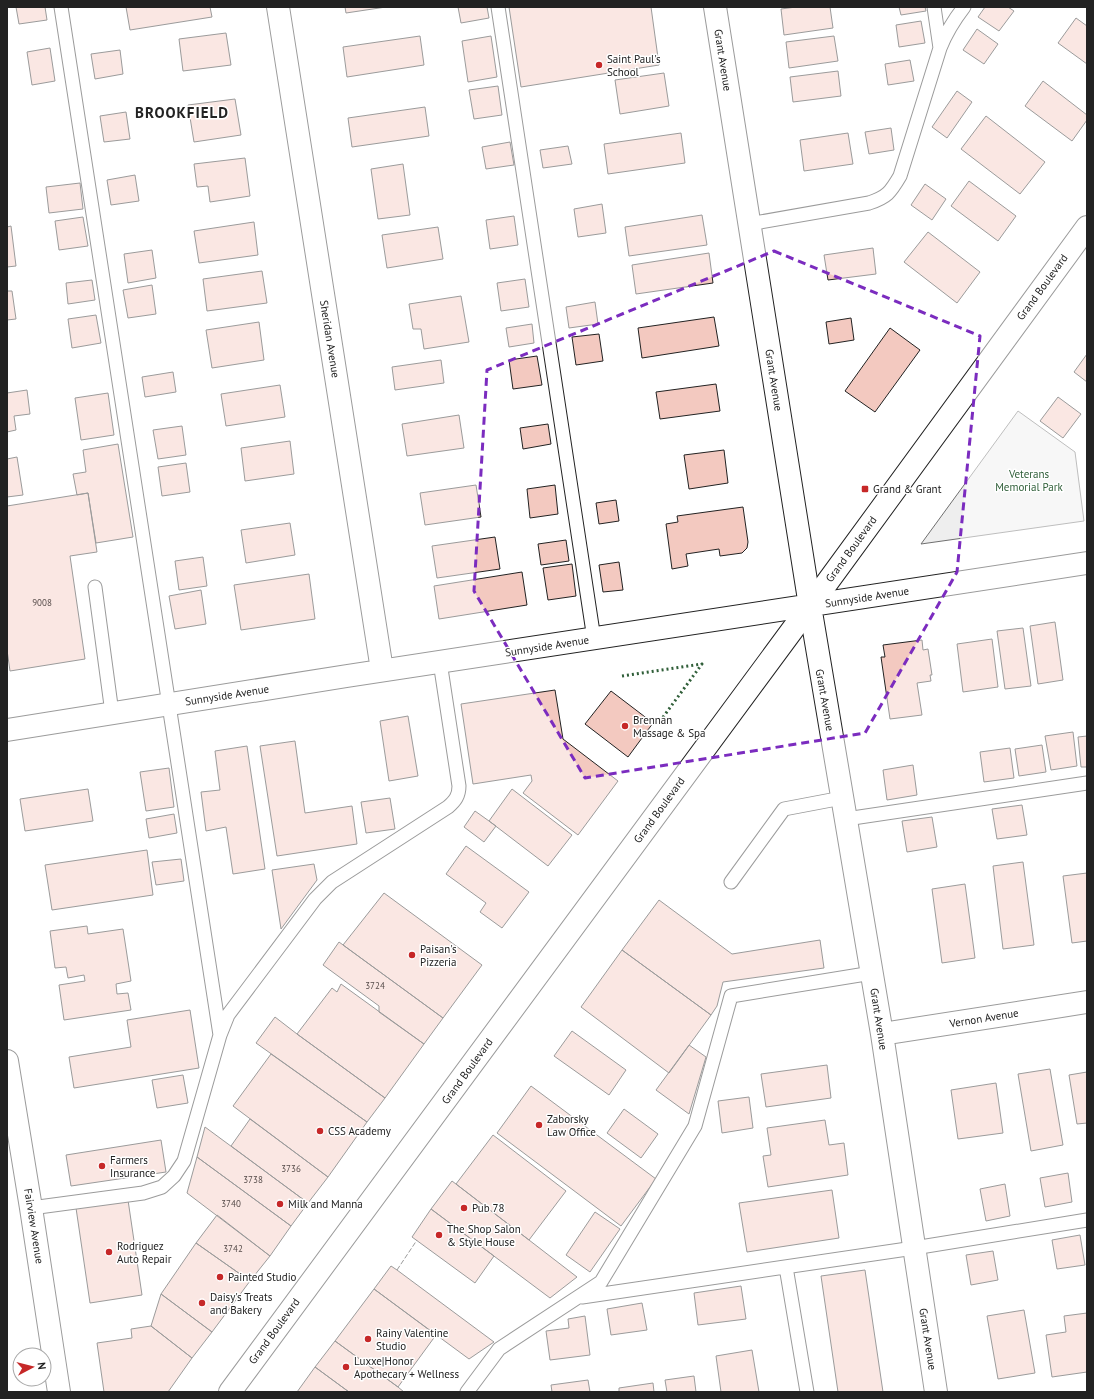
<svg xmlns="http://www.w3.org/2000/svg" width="1094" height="1399" viewBox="0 0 1094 1399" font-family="'PT Sans',sans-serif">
<rect width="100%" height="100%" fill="#fff"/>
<path fill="#eee" stroke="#6f6f6f" d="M1018 411 1075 452 1084 521 921 544Z"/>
<path fill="#f3c9c0" stroke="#222" d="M16 7H45L47 20 19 24Z
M126 7H210L212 17 130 30Z
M345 7H386L346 13Z
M458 7H487L489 18 461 23Z
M509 7H651L659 65 521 87Z
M796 7H830L833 28 784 35 781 9Z
M899 7H925L926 11 901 15Z
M985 7H1008L1014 11 999 31 978 17Z
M1076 18 1087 26V64L1058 43Z
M921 21 925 43 899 47 896 25Z
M977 29 998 44 984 64 963 50Z
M226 33 231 65 183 71 179 39Z
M420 36 424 65 347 77 343 47Z
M491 36 497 77 468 82 462 41Z
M834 36 838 61 789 68 786 42Z
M50 48 55 81 32 85 27 52Z
M120 50 123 74 95 79 91 54Z
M910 60 914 81 888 85 885 64Z
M838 71 841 96 793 102 790 77Z
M664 73 669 106 620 114 615 80Z
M1043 81 1087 115V120L1072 141 1025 106Z
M498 86 502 115 474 119 469 90Z
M957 91 972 102 947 138 932 127Z
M235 99 241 135 194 142 188 105Z
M425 107 429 136 352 147 348 118Z
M126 112 130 139 104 142 100 116Z
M986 116 1045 162 1020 194 961 149Z
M891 128 894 150 869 154 865 132Z
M681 133 685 163 608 174 604 144Z
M848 133 853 164 804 171 800 140Z
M510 142 514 165 486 169 482 147Z
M568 146 572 164 543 168 540 150Z
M245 158 250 196 210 202 208 186 197 187 194 164Z
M403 164 410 215 378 219 371 169Z
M135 175 139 201 111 205 107 180Z
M969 181 1016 216 998 241 951 206Z
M80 183 83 209 49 213 46 187Z
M925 184 946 199 932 220 911 205Z
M602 204 606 233 578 237 574 209Z
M702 215 707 245 629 256 625 227Z
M514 216 518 245 490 249 486 220Z
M83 217 88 246 59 250 55 221Z
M254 222 258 255 199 263 194 231Z
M11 226 16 266 7 267V227Z
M438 227 443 259 387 268 382 235Z
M928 232 980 272 957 303 904 262Z
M873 248 876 274 828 280 824 255Z
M152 250 156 278 128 283 124 254Z
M709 253 713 283 636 294 632 265Z
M262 271 267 303 207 311 203 279Z
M525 279 529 307 501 311 497 283Z
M92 280 95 300 68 304 66 283Z
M152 285 156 314 128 318 123 290Z
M7 291H12L16 319 7 320Z
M461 296 469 342 424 349 421 329H413L409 304Z
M595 302 598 324 569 328 566 307Z
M96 315 101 343 72 348 68 319Z
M714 317 719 346 642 358 638 328Z
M851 318 854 340 829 344 826 322Z
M259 322 264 360 212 368 206 330Z
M532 324 534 343 509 347 506 328Z
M890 328 920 350 875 412 845 391Z
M599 334 603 361 576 365 572 337Z
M1087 354V382L1074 372Z
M537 356 542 385 513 389 509 360Z
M441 360 444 383 395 390 392 367Z
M173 372 176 392 145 397 142 377Z
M716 384 720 411 660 419 656 392Z
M280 385 285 417 226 426 221 394Z
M27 390 30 414 14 416 16 430 7 432V393Z
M108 393 114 435 81 440 75 398Z
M1058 397 1081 414 1063 438 1040 421Z
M459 415 464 448 407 456 402 424Z
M548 424 551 444 523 449 520 428Z
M182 426 186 455 158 459 153 430Z
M290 441 294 474 245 481 241 448Z
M118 444 133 537 96 543 88 493 77 495 73 474 86 472 83 450Z
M724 450 728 483 689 489 684 455Z
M17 457 23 495 7 497V459Z
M186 463 190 492 162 496 158 467Z
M476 485 481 517 425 525 420 493Z
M555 485 558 514 530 518 527 489Z
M88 493 97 552 70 556 85 659 10 671 7 650V506Z
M616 500 619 521 599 524 596 503Z
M743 507 748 542 747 548 742 553 720 556 719 549 686 554 688 566 672 569 666 524 678 522 677 516Z
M290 523 295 555 246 563 241 530Z
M495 537 500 569 437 578 432 546Z
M566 540 569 561 541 565 538 544Z
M203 557 207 586 179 590 175 561Z
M619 562 623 590 603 592 599 565Z
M572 564 576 596 548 600 543 568Z
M522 572 527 605 439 619 434 586Z
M309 574 315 619 241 630 234 585Z
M201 590 206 624 175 629 169 596Z
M1055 622 1063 680 1038 684 1030 626Z
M1023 628 1031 686 1005 689 997 631Z
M992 639 998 687 963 692 957 644Z
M922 640 923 650 928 649 932 675H930L931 681 917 683 922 715 890 719 881 657H885L883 645Z
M555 690 563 739 618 781 578 835 523 793 532 781 531 775 473 784 461 704Z
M611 691 653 723 628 757 585 724Z
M408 716 418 776 389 781 380 721Z
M1073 732 1077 766 1051 770 1045 736Z
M1087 736V767H1081L1078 737Z
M295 741 305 813 352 806 357 844 277 856 260 746Z
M1042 745 1046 772 1019 776 1015 749Z
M247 746 265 869 233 874 226 827 206 831 201 792 220 790 215 751Z
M1010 748 1014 778 984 782 980 752Z
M913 765 917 795 887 800 883 770Z
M169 768 174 807 146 811 140 772Z
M88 789 93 821 25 831 20 799Z
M512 789 572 835 548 866 489 821Z
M390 798 395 829 366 833 361 802Z
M1022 805 1027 835 997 839 992 809Z
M475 811 496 826 484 842 464 827Z
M174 814 177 833 149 838 146 819Z
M932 817 937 847 907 852 902 821Z
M466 846 529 892 502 928 480 912 486 903 446 874Z
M147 850 153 895 52 910 45 865Z
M181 859 184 881 156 885 152 862Z
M1023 862 1034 945 1003 949 993 866Z
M314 864 317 880 281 929 272 870Z
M1087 873V941L1072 943 1063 876Z
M965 884 975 958 942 963 932 889Z
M384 893 482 965 443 1018 343 945Z
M659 900 732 954 820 940 824 968 723 982 717 1006 711 1015 622 950Z
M87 926 88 934 123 929 131 981 116 984 117 994 128 993 131 1010 64 1020 59 985 85 981 84 975 68 978 66 967 55 968 50 931Z
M339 942 443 1018 424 1044 379 1012V1006L323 965Z
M622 950 711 1015 669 1073 581 1007Z
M341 984 424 1044 385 1098 297 1034 332 988 337 992Z
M190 1010 199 1068 74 1088 69 1057 131 1047 127 1020Z
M275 1017 297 1034 385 1098 367 1122 256 1043Z
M572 1031 626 1070 609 1095 554 1056Z
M689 1045 706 1057 689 1114 656 1090Z
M271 1054 367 1122 328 1177 233 1106Z
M827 1065 831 1098 766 1107 761 1074Z
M1050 1069 1063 1145 1031 1151 1018 1074Z
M1087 1072V1123L1077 1124 1069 1075Z
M183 1075 188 1103 157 1108 152 1080Z
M996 1083 1003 1133 958 1139 951 1090Z
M531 1086 656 1179 621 1226 497 1133Z
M749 1097 753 1128 722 1133 718 1101Z
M624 1109 658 1134 641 1158 607 1133Z
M250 1119 328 1177 308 1203 231 1146Z
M825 1120 829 1145 844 1143 848 1175 768 1187 763 1156 771 1155 767 1128Z
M205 1127 308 1203 291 1226 197 1157Z
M493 1135 566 1191 529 1240 456 1184Z
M161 1140 166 1172 71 1186 66 1155Z
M197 1157 291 1226 270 1256 187 1193Z
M1068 1173 1072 1202 1045 1207 1040 1178Z
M452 1181 529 1240 577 1277 550 1298 431 1209Z
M1005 1184 1010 1216 986 1221 980 1189Z
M832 1190 839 1238 747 1252 739 1203Z
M128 1200 142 1295 90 1303 76 1208Z
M431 1209 494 1256 475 1283 412 1237Z
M595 1212 620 1229 590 1272 566 1255Z
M217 1215 270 1256 250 1281 196 1243Z
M1080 1235 1085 1265 1057 1269 1052 1240Z
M196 1243 250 1281 212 1332 161 1294Z
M993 1251 998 1280 971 1285 966 1255Z
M391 1266 397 1270 494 1342 469 1359 374 1289Z
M865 1270 883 1392H838L821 1276Z
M741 1286 746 1319 698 1325 694 1293Z
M374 1289 436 1335 398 1387 335 1341Z
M161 1294 212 1332 192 1358 151 1326Z
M642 1303 647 1330 611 1335 607 1309Z
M1024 1310 1035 1373 998 1379 987 1316Z
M1087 1313V1372L1052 1377 1046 1335 1066 1332 1064 1316Z
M585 1316 590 1355 550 1360 546 1331 569 1328 568 1319Z
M151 1326 192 1358 168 1392H104L97 1343 132 1338 131 1329Z
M335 1341 398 1387 404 1392H349L315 1367Z
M752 1350 759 1392H721L716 1356Z
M315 1367 349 1392H297Z
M694 1376 696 1392H667L665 1380Z
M588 1380 590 1392H552L551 1385Z
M653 1383 654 1392H619V1388Z"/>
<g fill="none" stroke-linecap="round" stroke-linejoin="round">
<defs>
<path id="lane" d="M61 7 220 1035
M498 7 594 639
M934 7 940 48
M749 224 869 203C887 197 890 193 900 176L940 48C946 33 954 20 964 7
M95 587 112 713
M846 819 1087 783
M731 882 784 809 842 798
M31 1208 143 1193 162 1187 174 1176 184 1161 220 1035 228 1015 315 899 332 882 448 807C455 801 459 796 459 786L440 662
M786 1267 807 1392
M582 1297 914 1248 1087 1220
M467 1392 499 1349 601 1282 695 1126 731 996 872 973"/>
<path id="street" d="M278 7 382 670
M715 7 810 606 882 1034 936 1392
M7 730 347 676 1087 563
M882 1034 1087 1002
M7 1061 31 1208 59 1392"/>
<path id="secondary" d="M230 1392 810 606 1087 227"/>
</defs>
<use href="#lane" stroke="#222" stroke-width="15"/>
<use href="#street" stroke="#222" stroke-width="24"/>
<use href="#secondary" stroke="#222" stroke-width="24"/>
<use href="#lane" stroke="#fff" stroke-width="13"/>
<use href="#street" stroke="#fff" stroke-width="22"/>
<use href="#secondary" stroke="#fff" stroke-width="22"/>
<path stroke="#2f5e38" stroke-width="3" stroke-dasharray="2 3" stroke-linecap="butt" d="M622 676 702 664 658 724"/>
<path stroke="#222" stroke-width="1" stroke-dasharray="5 2" stroke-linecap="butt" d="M397 1270 417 1240"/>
</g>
<path d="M0 0H1094V1399H0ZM774 251 980 336 957 572 865 733 585 778 474 591 487 370Z" fill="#fff" fill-opacity=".55" fill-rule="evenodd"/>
<path fill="none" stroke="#7b2cbf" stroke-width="3" stroke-dasharray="8 5" stroke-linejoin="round" d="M774 251 980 336 957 572 865 733 585 778 474 591 487 370Z"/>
<g fill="#c62828" stroke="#fff" stroke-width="1.5">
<circle cx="599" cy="65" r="4"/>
<rect x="861" y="485" width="8" height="8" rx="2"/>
<circle cx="625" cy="726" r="4"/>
<circle cx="412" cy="955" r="4"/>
<circle cx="539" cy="1125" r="4"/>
<circle cx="320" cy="1131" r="4"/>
<circle cx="102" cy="1166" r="4"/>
<circle cx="280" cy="1204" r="4"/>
<circle cx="464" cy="1208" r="4"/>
<circle cx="439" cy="1235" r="4"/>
<circle cx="109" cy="1252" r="4"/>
<circle cx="220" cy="1277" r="4"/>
<circle cx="202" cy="1303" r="4"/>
<circle cx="368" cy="1339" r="4"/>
<circle cx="346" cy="1367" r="4"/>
</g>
<g text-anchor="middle" stroke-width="3" stroke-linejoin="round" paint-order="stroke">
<g font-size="9" fill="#564c4a">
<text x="42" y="606">9008</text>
<text x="375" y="989">3724</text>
<text x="291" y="1172">3736</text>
<text x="253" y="1183">3738</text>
<text x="231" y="1207">3740</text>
<text x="233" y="1252">3742</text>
</g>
<g font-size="11" fill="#222" stroke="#fff" text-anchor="start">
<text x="607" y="63">Saint Paul's<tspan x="607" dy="13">School</tspan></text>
<text x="873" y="493">Grand &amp; Grant</text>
<text x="633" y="724">Brennan<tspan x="633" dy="13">Massage &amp; Spa</tspan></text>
<text x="420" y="953">Paisan's<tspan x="420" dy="13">Pizzeria</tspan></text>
<text x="547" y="1123">Zaborsky<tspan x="547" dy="13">Law Office</tspan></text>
<text x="328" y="1135">CSS Academy</text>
<text x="110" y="1164">Farmers<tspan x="110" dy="13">Insurance</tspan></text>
<text x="288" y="1208">Milk and Manna</text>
<text x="472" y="1212">Pub 78</text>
<text x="447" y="1233">The Shop Salon<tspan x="447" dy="13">&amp; Style House</tspan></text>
<text x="117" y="1250">Rodriguez<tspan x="117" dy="13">Auto Repair</tspan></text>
<text x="228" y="1281">Painted Studio</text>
<text x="210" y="1301">Daisy's Treats<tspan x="210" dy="13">and Bakery</tspan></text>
<text x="376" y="1337">Rainy Valentine<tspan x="376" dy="13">Studio</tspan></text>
<text x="354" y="1365">Luxxe|Honor<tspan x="354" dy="13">Apothecary + Wellness</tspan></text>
</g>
<g font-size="11" fill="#222" stroke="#fff">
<text transform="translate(723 60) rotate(81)" y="4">Grant Avenue</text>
<text transform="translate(1042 287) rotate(-54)" y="4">Grand Boulevard</text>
<text transform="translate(330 339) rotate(81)" y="4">Sheridan Avenue</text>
<text transform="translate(774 380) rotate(81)" y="4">Grant Avenue</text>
<text transform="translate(851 549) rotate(-54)" y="4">Grand Boulevard</text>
<text transform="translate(867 597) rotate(-9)" y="4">Sunnyside Avenue</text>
<text transform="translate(547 646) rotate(-9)" y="4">Sunnyside Avenue</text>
<text transform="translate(227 695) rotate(-9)" y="4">Sunnyside Avenue</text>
<text transform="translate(825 700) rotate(80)" y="4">Grant Avenue</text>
<text transform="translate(659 810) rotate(-54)" y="4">Grand Boulevard</text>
<text transform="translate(984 1018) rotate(-9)" y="4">Vernon Avenue</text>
<text transform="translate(879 1019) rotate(81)" y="4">Grant Avenue</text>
<text transform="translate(467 1071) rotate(-54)" y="4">Grand Boulevard</text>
<text transform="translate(34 1226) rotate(81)" y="4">Fairview Avenue</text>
<text transform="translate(274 1331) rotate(-54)" y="4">Grand Boulevard</text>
<text transform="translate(928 1339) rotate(81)" y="4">Grant Avenue</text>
</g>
<g font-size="11" fill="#2f5e38" stroke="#fff">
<text x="1029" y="478">Veterans<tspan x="1029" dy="13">Memorial Park</tspan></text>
</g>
<g font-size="15" font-weight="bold" letter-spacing="1" fill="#222" stroke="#fff">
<text x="182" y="118">BROOKFIELD</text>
</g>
</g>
<rect width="1094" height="1399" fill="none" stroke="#222222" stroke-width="16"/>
<g transform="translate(32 1367) rotate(83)"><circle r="19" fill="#ffffff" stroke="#a7a7a7"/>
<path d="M0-3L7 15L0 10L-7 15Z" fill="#c62828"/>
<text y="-6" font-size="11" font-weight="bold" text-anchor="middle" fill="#222222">N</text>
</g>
</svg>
